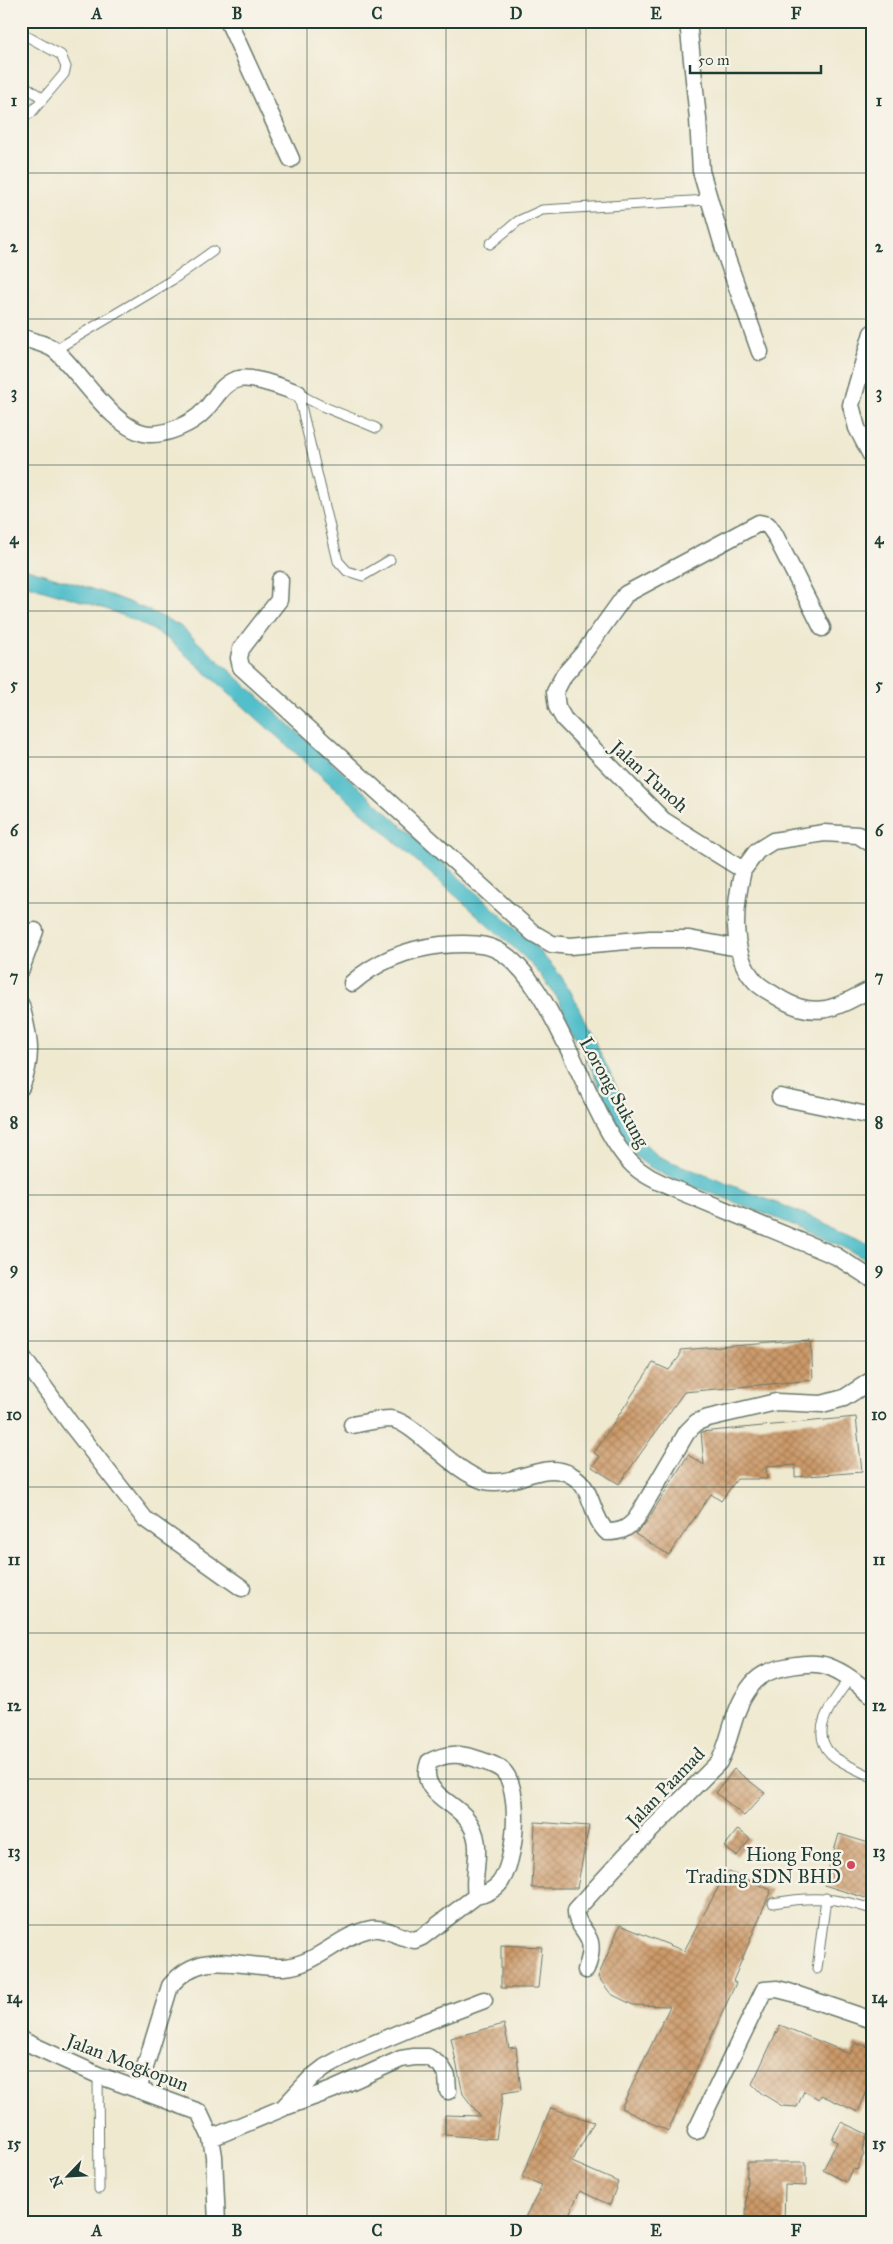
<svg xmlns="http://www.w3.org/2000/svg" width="893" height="2244" viewBox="0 0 893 2244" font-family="'IM FELL Great Primer',serif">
<defs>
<pattern id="building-cross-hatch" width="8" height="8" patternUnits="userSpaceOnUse" patternTransform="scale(1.25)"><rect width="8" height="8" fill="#cc9969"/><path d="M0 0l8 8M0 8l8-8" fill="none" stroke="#a57e57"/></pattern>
</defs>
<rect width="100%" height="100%" fill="#f7f3e8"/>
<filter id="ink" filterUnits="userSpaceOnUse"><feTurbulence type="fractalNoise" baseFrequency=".02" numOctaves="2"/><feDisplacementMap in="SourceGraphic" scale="10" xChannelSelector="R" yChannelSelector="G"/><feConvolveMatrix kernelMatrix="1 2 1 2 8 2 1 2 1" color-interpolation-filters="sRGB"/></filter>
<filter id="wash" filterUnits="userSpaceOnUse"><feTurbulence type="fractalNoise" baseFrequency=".0096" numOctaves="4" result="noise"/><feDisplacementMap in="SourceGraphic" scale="20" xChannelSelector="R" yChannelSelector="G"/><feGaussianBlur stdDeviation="1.12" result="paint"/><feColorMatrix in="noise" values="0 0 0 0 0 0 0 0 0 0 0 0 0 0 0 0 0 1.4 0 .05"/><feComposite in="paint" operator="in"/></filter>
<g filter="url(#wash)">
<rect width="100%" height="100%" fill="#efe9d0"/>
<path fill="#52bfcb" stroke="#387e80" d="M21 567C75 584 130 598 180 626L534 945 561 976 571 992 643 1142 658 1156 672 1162 807 1215 857 1237 872 1246V1263C823 1234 767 1215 714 1194 691 1185 662 1177 641 1161 632 1154 627 1143 622 1133L558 999 540 974 523 956 169 640C126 610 71 599 21 583Z"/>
<g id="blocks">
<path fill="url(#building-cross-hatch)" d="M811 1340 813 1380 684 1392 619 1484 592 1467 600 1457 594 1453 653 1363 669 1370 680 1356V1350Z
M856 1417 862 1472 795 1477V1465L766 1467 767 1479H737L721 1501 711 1494 669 1555 635 1534 645 1524 688 1455 704 1465 701 1432Z
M734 1769 765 1793 744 1816 716 1793Z
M535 1822 589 1826 577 1888H532Z
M738 1829 750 1839 737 1856 724 1847Z
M839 1834 872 1844V1900L824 1885Z
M727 1871 771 1890 733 1981 736 1983 668 2131 621 2108 670 2006 633 2005 611 1994 598 1977 620 1925 684 1951Z
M501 1945 542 1947 538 1988H501Z
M504 2024 509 2048 516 2047 521 2090 503 2093 496 2139 445 2135V2115L480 2116 463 2094 451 2038Z
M780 2025 850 2054 855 2043 872 2048V2080L858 2112 821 2095 819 2099 804 2091 797 2107 782 2106 761 2093 752 2084Z
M551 2108 594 2122 572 2162 618 2182 610 2205 580 2191 565 2223H522L542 2185 522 2177Z
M841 2122 867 2134 862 2151 864 2154 857 2170 852 2169 846 2182 823 2170 837 2142 832 2139Z
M747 2162H806V2186L785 2185 784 2223H756L757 2220H746Z"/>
</g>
</g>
<g filter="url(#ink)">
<use href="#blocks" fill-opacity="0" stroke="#68796b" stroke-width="1"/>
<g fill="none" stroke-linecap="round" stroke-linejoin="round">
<defs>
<path id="service" d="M21 33 61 55 66 67 64 74 31 113 21 117
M21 83 42 98
M490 244 518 221 542 210 708 200
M55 350 172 280 213 251
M376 428C350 416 322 409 298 393L338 561 347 571 363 576 390 560
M21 924 35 931
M851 1677C836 1698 807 1730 831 1754 840 1763 859 1770 872 1777
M773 1903C812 1896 834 1897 872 1909
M817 1969 826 1898
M98 2075 99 2189"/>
<path id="minor" d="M228 21 291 159
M688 21 698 119 701 171 726 256 760 352
M872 333 851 405 857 428 872 457
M21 337C31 341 48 344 56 351 80 372 114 431 149 434 166 435 192 424 204 411 215 400 222 382 239 379 254 376 284 388 298 393
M280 580 279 600 241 649 239 658 241 667 533 933 552 944 570 946 650 939H689L738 948
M822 628 775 535 768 525 759 523 626 594 585 651 564 675 555 692 557 707 564 719 663 820 743 870C735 903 729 952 754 980 759 987 769 991 776 996 792 1006 806 1012 826 1009 843 1006 856 996 872 989
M743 870 757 851 773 841 824 833 858 835 872 844
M21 969 35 931
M352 983C377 961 408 949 441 945 454 944 473 943 486 946 549 959 587 1118 630 1162 642 1175 657 1181 672 1188L836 1256 872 1279
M21 1005C29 1036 34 1056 21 1087
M780 1097 872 1116
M21 1355 70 1423 145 1519 242 1588
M352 1425C364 1423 378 1419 390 1419 413 1420 452 1472 485 1481 514 1488 542 1459 571 1475 594 1487 590 1516 607 1532 621 1532 627 1529 636 1519L687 1432 697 1422 708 1418 776 1402 822 1404 844 1398 872 1380
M586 1970C589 1961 592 1952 590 1942 586 1929 575 1924 576 1910L626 1855 719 1762C730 1742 732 1717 743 1698 747 1691 754 1681 760 1677 773 1667 811 1660 827 1666 844 1672 858 1683 872 1695
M21 2040 98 2075 199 2112 211 2138 214 2156 217 2223
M138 2090 170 1986C202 1946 242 1969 284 1967 317 1965 339 1935 371 1929 386 1927 400 1938 415 1940L422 1937 476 1896C486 1894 493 1891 499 1884 516 1863 523 1788 502 1770 495 1764 485 1762 477 1759 459 1753 446 1753 429 1762 418 1792 451 1800 466 1818 487 1843 471 1870 476 1896
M288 2106 332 2090 401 2059 414 2057H428L441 2066 447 2076 448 2091
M696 2131 764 1990 777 1989 789 1992 872 2020
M211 2138 283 2108 312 2077 325 2067 349 2054 418 2025 484 2000"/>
</defs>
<use href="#service" stroke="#68796b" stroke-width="11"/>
<use href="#minor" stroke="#68796b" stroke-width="19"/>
<use href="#service" stroke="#fff" stroke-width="9"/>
<use href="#minor" stroke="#fff" stroke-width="16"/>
</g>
</g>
<path fill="none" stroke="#1f3d34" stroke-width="1" stroke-opacity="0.55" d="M167 21V2223M307 21V2223M446 21V2223M586 21V2223M726 21V2223M21 173H872M21 319H872M21 465H872M21 611H872M21 757H872M21 903H872M21 1049H872M21 1195H872M21 1341H872M21 1487H872M21 1633H872M21 1779H872M21 1925H872M21 2071H872"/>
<circle fill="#d1495b" stroke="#f7f3e8" stroke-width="2" cx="851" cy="1865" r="5"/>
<g text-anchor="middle" stroke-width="5" stroke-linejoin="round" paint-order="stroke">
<g font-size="19" fill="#1f3d34" stroke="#f7f3e8">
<text transform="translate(650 776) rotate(42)" y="7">Jalan Tunoh</text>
<text transform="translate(615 1092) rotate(61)" y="7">Lorong Sukung</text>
<text transform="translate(665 1787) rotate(-46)" y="7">Jalan Paamad</text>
<text transform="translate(128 2062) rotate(21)" y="7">Jalan Mogkopun</text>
</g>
<g font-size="19" fill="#1f3d34" stroke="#f7f3e8" text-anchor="end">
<text x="841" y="1861">Hiong Fong<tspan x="841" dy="22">Trading SDN BHD</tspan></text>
</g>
</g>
<rect width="893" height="2244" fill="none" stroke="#f7f3e8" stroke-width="55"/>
<g transform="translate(68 2176) rotate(245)" stroke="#f7f3e8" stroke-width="4" paint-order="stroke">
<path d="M0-4L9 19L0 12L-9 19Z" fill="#1f3d34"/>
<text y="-8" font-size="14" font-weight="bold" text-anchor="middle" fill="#1f3d34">N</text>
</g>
<path d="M690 65v8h131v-8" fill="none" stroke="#1f3d34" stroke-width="2.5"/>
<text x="698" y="65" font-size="15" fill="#1f3d34" stroke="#f7f3e8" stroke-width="4" paint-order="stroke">50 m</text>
<rect x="28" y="28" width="838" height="2188" fill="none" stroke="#1f3d34" stroke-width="2"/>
<g font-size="16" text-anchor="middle" font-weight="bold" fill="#1f3d34">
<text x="97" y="19">A</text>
<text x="237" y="19">B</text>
<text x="377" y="19">C</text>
<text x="516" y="19">D</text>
<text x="656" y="19">E</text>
<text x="796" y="19">F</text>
<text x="14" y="106">1</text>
<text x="879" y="106">1</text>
<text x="14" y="252">2</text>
<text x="879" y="252">2</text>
<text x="14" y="398">3</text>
<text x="879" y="398">3</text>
<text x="14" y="544">4</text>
<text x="879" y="544">4</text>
<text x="14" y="690">5</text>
<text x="879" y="690">5</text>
<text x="14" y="836">6</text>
<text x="879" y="836">6</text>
<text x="14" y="982">7</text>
<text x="879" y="982">7</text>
<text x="14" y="1128">8</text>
<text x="879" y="1128">8</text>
<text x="14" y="1274">9</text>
<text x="879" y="1274">9</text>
<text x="14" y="1420">10</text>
<text x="879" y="1420">10</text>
<text x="14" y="1565">11</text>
<text x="879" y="1565">11</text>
<text x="14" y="1711">12</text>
<text x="879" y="1711">12</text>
<text x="14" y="1857">13</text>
<text x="879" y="1857">13</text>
<text x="14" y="2003">14</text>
<text x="879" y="2003">14</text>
<text x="14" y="2149">15</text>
<text x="879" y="2149">15</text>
<text x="97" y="2236">A</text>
<text x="237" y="2236">B</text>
<text x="377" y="2236">C</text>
<text x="516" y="2236">D</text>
<text x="656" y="2236">E</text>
<text x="796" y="2236">F</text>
</g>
</svg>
